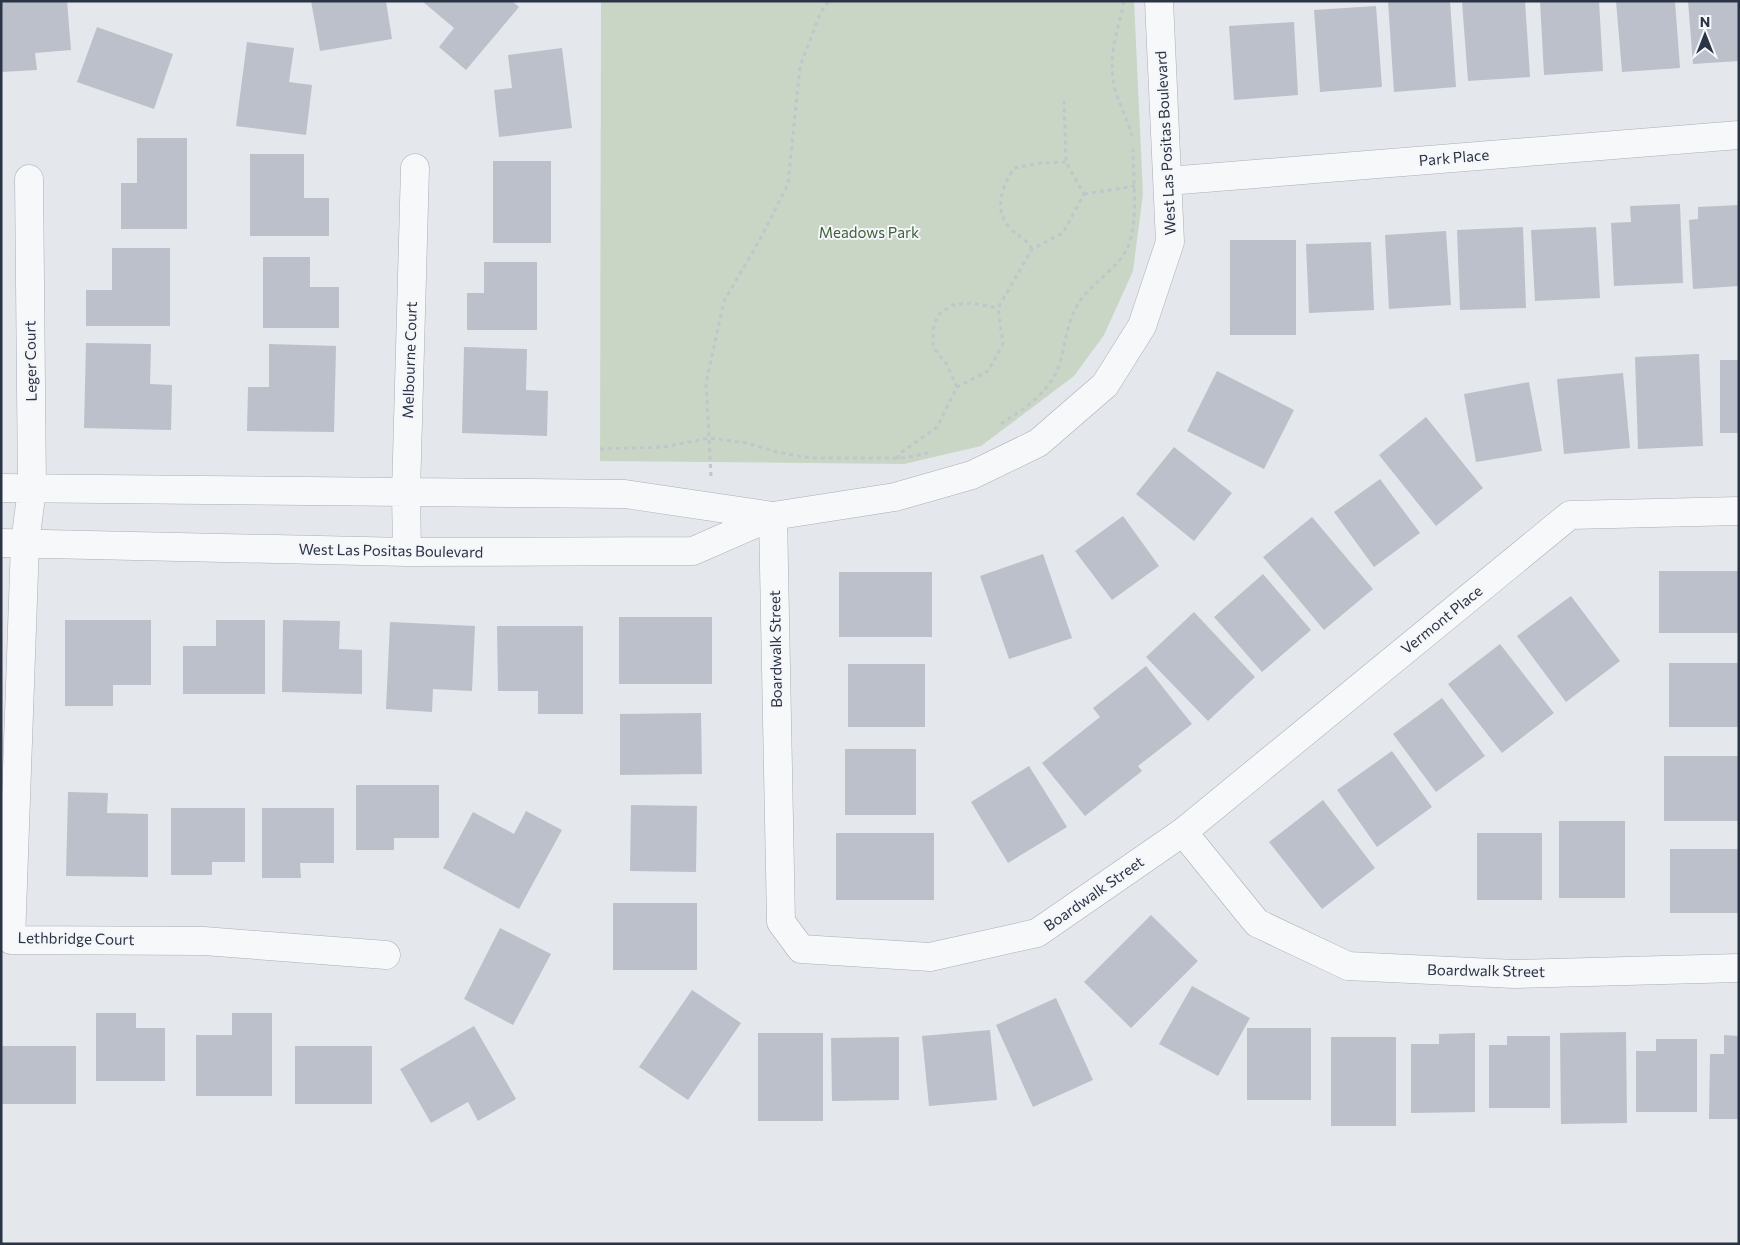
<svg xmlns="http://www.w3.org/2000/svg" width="1740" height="1245" viewBox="0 0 1740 1245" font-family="Commissioner,sans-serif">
<rect width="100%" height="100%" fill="#e4e7ec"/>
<path fill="#c9d6c5" d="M601 1H1134L1143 194 1133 271 1104 335 1074 376 981 446 904 464 600 461Z"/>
<path fill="#bbc0ca" d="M67 1 71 50 35 53 37 70 1 72V2Z
M311 1H386L392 39 320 51Z
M422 1H512L519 7 466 70 439 47 454 28Z
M1388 1H1450L1456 87 1394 92Z
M1525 1 1530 77 1468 81 1462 2Z
M1540 1H1599L1603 71 1544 75Z
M1616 1H1675L1680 68 1622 72Z
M1688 1H1739V61L1693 64Z
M1376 6 1382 87 1320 92 1314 10Z
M1294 22 1298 95 1234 100 1229 26Z
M97 27 173 54 154 109 77 82Z
M247 42 294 48 289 82 312 85 306 135 236 126Z
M562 48 572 128 499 137 494 90 512 88 508 55Z
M137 138H187V229H121V183H137Z
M250 154H304V198H329V236H250Z
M493 161H551V243H493Z
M1680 204 1683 283 1614 286 1611 223 1631 222 1630 206Z
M1739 205V286L1693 289 1689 220 1698 219V207Z
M1523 227 1526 308 1460 310 1457 230Z
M1596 227 1600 298 1535 301 1531 230Z
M1446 231 1451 305 1389 309 1385 235Z
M1230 240H1296V335H1230Z
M1371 242 1374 310 1309 313 1306 244Z
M112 248H170V326H86V290H112Z
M263 257H310V287H339V328H263Z
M484 262H537V330H467V293H484Z
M86 343 151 344 150 384 172 385 171 430 84 428Z
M269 344 336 346 334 432 247 431 248 387H269Z
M464 347 527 349 526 390 548 391 547 436 462 433Z
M1699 354 1703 446 1638 449 1635 357Z
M1720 360H1739V433H1720Z
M1217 371 1294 410 1264 469 1187 431Z
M1623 373 1630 448 1564 454 1557 379Z
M1529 382 1542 451 1476 462 1464 394Z
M1426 417 1483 488 1436 526 1379 455Z
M1174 447 1232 493 1194 541 1136 494Z
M1380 479 1420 533 1374 567 1334 512Z
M1123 516 1159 566 1112 600 1075 551Z
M1312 517 1373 589 1324 630 1263 557Z
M1043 554 1072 638 1009 659 980 576Z
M1659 571H1739V633H1659Z
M839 572H932V637H839Z
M1263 574 1311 630 1262 672 1214 617Z
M1571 596 1620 661 1566 702 1517 636Z
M1194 612 1255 677 1208 721 1146 657Z
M619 617H712V684H619Z
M65 620H151V685H113V706H65Z
M216 620H265V694H183V646H216Z
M283 620 340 621 339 649 362 650V694L282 692Z
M390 622 475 626 472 691 433 689 432 712 386 709Z
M497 626H583V714H538V691H498Z
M1500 644 1554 713 1502 753 1448 684Z
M1669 663H1739V727H1669Z
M848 664H925V727H848Z
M1146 666 1192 724 1138 766 1142 771 1085 816 1042 763 1100 717 1093 708Z
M1442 698 1485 756 1436 792 1393 734Z
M701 713 702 774 620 775V714Z
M845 749H916V815H845Z
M1392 751 1432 807 1377 847 1337 790Z
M1664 756H1739V821H1664Z
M1029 766 1067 827 1008 863 971 802Z
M356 785H439V838H394V850H356Z
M68 792 108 793 107 813 148 814V877L66 876Z
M1323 800 1375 868 1322 909 1269 842Z
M631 805 697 806 696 872 630 871Z
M171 808H245V862H212V875H171Z
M262 808H334V863H300L301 878H262Z
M526 811 562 830 519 909 443 868 473 812 514 834Z
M1559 821H1625V898H1559Z
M836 833H934V900H836Z
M1477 833H1542V900H1477Z
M1670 849H1739V913H1670Z
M613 903H697V970H613Z
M1151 915 1198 961 1131 1028 1084 982Z
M500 928 551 954 513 1025 464 999Z
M1192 986 1250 1018 1218 1076 1159 1044Z
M692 990 741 1023 688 1100 639 1067Z
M1056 998 1093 1080 1033 1107 996 1025Z
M96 1013H136V1028H165V1081H96Z
M232 1013H272V1096H196V1035H232Z
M474 1026 516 1099 478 1121 468 1102 431 1123 400 1069Z
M1247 1028H1311V1100H1247Z
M990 1030 997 1100 929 1106 922 1036Z
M1626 1032 1627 1123 1561 1124 1560 1033Z
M758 1033H823V1121H758Z
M1475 1033V1112L1411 1113V1044H1439V1034Z
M1724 1035 1739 1036V1119H1709L1710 1054H1724Z
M1507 1036H1550V1108H1489V1045H1507Z
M899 1037V1100L832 1101 831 1038Z
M1331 1037H1396V1126H1331Z
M1656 1039H1697V1112H1636V1051H1656Z
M1 1046H76V1104H1Z
M295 1046H372V1104H295Z"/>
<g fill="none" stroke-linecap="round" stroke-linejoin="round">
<defs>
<path id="street" d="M29 179 32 489 25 543 11 940 204 941 386 955
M1168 181 1739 135
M1 488 625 494 773 516
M773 516 781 922 801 949 930 957 1037 933 1183 832 1257 923 1348 966 1514 974 1739 968
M1 543 407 552 693 551 773 516 895 497 972 475 1038 443 1105 385 1142 326 1170 242 1159 1
M407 552 406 493 415 168
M1183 832 1570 515 1739 511"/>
</defs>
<use href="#street" stroke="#a9aeb7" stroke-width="29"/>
<path stroke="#c2c5cb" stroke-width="3" stroke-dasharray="4 4" stroke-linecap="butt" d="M1124 1C1118 32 1107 55 1115 89 1119 104 1128 120 1132 136
M1084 194 1135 186
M1032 249C1027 240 1019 237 1012 230 992 211 1002 187 1014 168L1040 163 1066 162
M957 387 947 365 933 347V330L938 315 952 305 971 303 998 308
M1001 424C1027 407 1053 390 1061 359 1066 340 1068 318 1080 301 1094 280 1123 266 1130 241 1138 212 1133 179 1133 149
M600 449 664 447 709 438 747 443 777 452 810 458H904L928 453
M898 459 899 454 937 427 957 387 988 371 1003 344 998 308 1032 249 1063 233 1084 194 1066 162 1064 101
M711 476 706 383 724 301 758 243 788 184 800 66 821 12 829 1"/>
<use href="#street" stroke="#f7f8fa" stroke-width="28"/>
</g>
<g text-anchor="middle" stroke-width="4" stroke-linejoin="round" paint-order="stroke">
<g font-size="15" fill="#2b3445" stroke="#f4f6f9">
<text transform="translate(1166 143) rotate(-93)" y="5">West Las Positas Boulevard</text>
<text transform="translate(1454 158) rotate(-5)" y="5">Park Place</text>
<text transform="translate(410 360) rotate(-88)" y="5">Melbourne Court</text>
<text transform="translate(31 361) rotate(-91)" y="5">Leger Court</text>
<text transform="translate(391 551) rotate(1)" y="5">West Las Positas Boulevard</text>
<text transform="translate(1442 620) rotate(-39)" y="5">Vermont Place</text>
<text transform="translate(776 649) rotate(-91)" y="5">Boardwalk Street</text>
<text transform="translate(1094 894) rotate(-35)" y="5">Boardwalk Street</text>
<text transform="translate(76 939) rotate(1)" y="5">Lethbridge Court</text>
<text transform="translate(1486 971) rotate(1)" y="5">Boardwalk Street</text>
</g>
<g font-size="15" fill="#3f6138" stroke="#f4f6f9">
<text x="869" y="238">Meadows Park</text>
</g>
</g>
<rect width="1740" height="1245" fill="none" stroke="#2b3445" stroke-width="5"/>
<g transform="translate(1705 35)" stroke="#f4f6f9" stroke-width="4" paint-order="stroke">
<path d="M0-4L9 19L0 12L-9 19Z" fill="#2b3445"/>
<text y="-8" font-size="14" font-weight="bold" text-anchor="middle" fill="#2b3445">N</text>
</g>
</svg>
